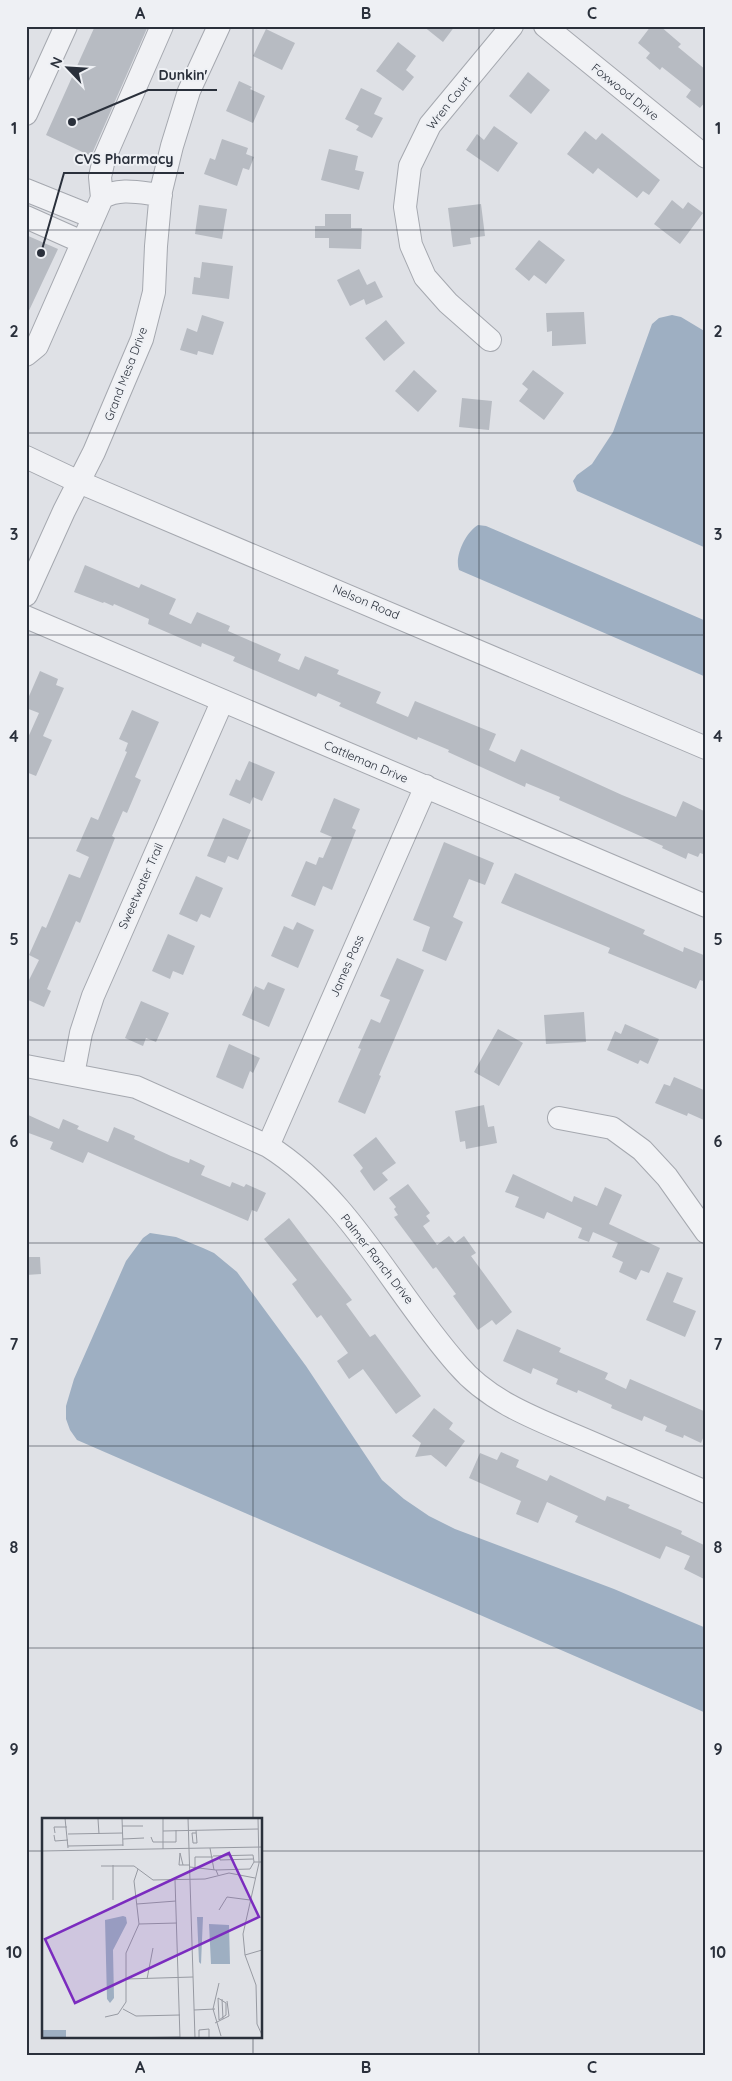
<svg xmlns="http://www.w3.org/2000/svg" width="732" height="2081" viewBox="0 0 732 2081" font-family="Quicksand,sans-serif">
<rect width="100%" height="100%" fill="#dfe1e6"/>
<path fill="#9eafc2" d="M672 315 681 317 706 332V548L577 491 573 481 577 475 592 464 613 432 652 324 659 318Z
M478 525 486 526 706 621V677L459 570C454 556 466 532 478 525Z
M150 1233 176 1237 203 1248 214 1253 237 1272 306 1366 382 1480 404 1499 429 1516 455 1529 614 1589 706 1628V1713L77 1440 70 1430 66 1419V1406L74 1379 126 1261 143 1238Z"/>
<path fill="#b7bbc2" d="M95 26H148L91 156 46 135Z
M423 26H455L443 42Z
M651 26H660L681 44 678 47 706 70V101L700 108 686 97 691 90 662 67 660 70 646 58 650 53 638 43Z
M266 29 295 43 282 70 253 56Z
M398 42 416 56 406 70 414 77 403 91 376 71Z
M528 72 550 90 531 114 509 96Z
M239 81 252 87 250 89 265 96 253 123 226 111Z
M361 88 382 98 374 114 383 118 372 138 356 130 359 126 345 119Z
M494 126 518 143 498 172 466 150 477 134 484 140Z
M585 131 596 140 602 133 660 180 649 195 643 191 637 198 598 168 593 174 567 154Z
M222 139 248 148 246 154 254 157 249 170 243 168 237 186 204 174 210 158 215 160Z
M329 149 358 156 355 170 364 172 359 190 321 180Z
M672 200 683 209 688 202 703 213 680 244 654 224Z
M481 204 485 236 470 238 471 244 453 247 448 208Z
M199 205 227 209 222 239 195 234Z
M325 214H351V228H362L361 249 329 248V238H315V226H325Z
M26 235 58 249 26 317Z
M539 240 565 260 546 284 534 275 529 281 515 269Z
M202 262 233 266 229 299 192 294 194 277 200 278Z
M359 269 367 285 375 281 383 297 366 305 364 299 350 306 337 280Z
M584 312 586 344 552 346V331L547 332 546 313Z
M202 315 224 322 213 355 198 351 197 355 180 350 187 328 197 332Z
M386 320 405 343 384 361 365 338Z
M414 370 437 391 418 412 395 391Z
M533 370 564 393 544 420 519 401 528 389 522 384Z
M462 398 492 401 489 430 459 427Z
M85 565 139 588 141 584 176 599 169 614 191 624 197 612 230 626 228 631 281 654 278 661 299 670 305 656 339 670 337 674 381 692 376 703 408 717 415 701 496 734 489 750 515 762 521 749 622 795 676 817 683 801 706 812V855L700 853 698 857 688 853 686 859 662 848 663 846 559 800 560 797 526 783 525 787 448 752 449 750 418 737 417 740 339 706 341 703 318 693 316 697 233 661 235 657 202 643 201 647 148 624 149 619 114 604 113 606 104 602 103 603 74 592Z
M40 671 58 679 56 685 64 688 43 736 52 740 36 776 26 772V742L39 713 26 708V703Z
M132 710 159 722 135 777 141 780 127 813 123 811 112 836 115 838 80 923 76 921 47 989 51 991 44 1007 26 999V986L39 960 29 955 42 926 46 928 69 874 80 878 89 857 76 851 91 817 98 820 127 752 125 751 128 743 119 739Z
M249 761 275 772 262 801 253 797 250 804 229 795 236 779 240 781Z
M334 798 360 809 352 828 356 830 332 890 323 886 315 906 291 896 306 861 316 865 319 857 323 858 332 837 320 832Z
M223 818 251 830 238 860 228 856 225 863 207 856Z
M444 842 494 863 485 885 469 879 453 917 463 922 446 961 422 951 430 927 413 920Z
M515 873 645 930 643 934 683 952 684 947 706 956V982L700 980 696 989 608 953 610 948 501 903Z
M196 876 223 888 210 918 201 914 197 922 179 914Z
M297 922 314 930 298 968 271 956 284 926 293 930Z
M168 934 195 946 183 975 173 971 170 979 152 971Z
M397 958 424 970 379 1075 381 1076 365 1114 338 1102 361 1049 358 1048 371 1019 380 1023 390 1000 380 996Z
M268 982 285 989 269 1027 242 1015 255 986 264 990Z
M141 1001 169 1013 156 1042 146 1038 143 1046 125 1038Z
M584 1012 586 1042 546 1044 544 1015Z
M625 1024 659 1039 648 1064 640 1060 638 1064 607 1050 615 1031 621 1034Z
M498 1029 523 1043 499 1086 474 1072Z
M229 1044 260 1058 253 1073 250 1071 243 1089 216 1077Z
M674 1077 706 1091V1121L688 1113 687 1116 655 1103 664 1084 670 1086Z
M484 1105 488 1127 494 1126 497 1143 466 1149 465 1141 460 1142 455 1111Z
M26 1114 59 1129 63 1119 79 1126 77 1129 108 1142 114 1127 135 1136 134 1139 171 1156 189 1163 190 1159 205 1166 201 1175 230 1187 232 1182 244 1187 246 1184 266 1193 257 1212 252 1210 248 1221 88 1152 83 1163 50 1149 53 1142 26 1132Z
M376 1137 396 1163 382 1173 388 1180 374 1191 360 1171 363 1168 353 1155Z
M513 1174 572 1202 574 1196 597 1206 605 1187 622 1195 609 1224 660 1248 649 1273 641 1270 636 1280 619 1272 623 1262 612 1257 618 1243 593 1232 589 1242 578 1238 582 1228 547 1212 544 1219 515 1207 519 1197 505 1192Z
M408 1184 430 1213 426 1216 430 1221 423 1226 437 1245 449 1236 455 1243 464 1236 476 1253 471 1256 512 1312 496 1325 492 1320 478 1330 453 1296 456 1294 436 1267 433 1269 394 1217 398 1215 394 1209 396 1207 389 1198Z
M289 1218 352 1300 346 1304 370 1337 375 1334 421 1396 396 1414 363 1369 349 1379 337 1361 348 1353 321 1315 317 1318 292 1284 297 1280 264 1239Z
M26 1257H40L41 1274 26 1275Z
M667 1272 683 1278 673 1302 696 1311 685 1337 646 1320Z
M517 1329 561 1348 559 1352 608 1373 605 1379 626 1389 630 1379 706 1412V1431L701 1443 684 1435 683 1438 665 1431 667 1426 644 1416 642 1421 611 1408 612 1405 578 1390 577 1393 556 1384 558 1379 533 1368 531 1374 503 1361Z
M434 1408 453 1423 449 1429 465 1441 446 1467 431 1455 415 1457 421 1443 412 1436Z
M501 1452 519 1460 516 1467 547 1481 550 1475 605 1501 607 1496 630 1505 628 1508 682 1531 681 1534 706 1546V1580L684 1569 690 1556 666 1546 660 1559 575 1522 578 1516 547 1502 538 1523 516 1514 521 1501 469 1478 480 1453 497 1460Z"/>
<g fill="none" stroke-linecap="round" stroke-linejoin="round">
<defs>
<path id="minor" d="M545 26 706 157
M26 114 66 26
M26 190 93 217
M102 198 100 177 104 159 162 26
M26 217 82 242
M490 340 448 303 425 277 411 245 405 207 410 166 430 125 512 26
M26 355 37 346 102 198C119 187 141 193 161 195
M26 457 79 482 706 748
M26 595 64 511 94 452 142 339 154 292 156 246 161 191 172 146 189 91 219 26
M26 617 706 906
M26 1066 136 1087 268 1146C351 1198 394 1293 458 1365 491 1404 542 1421 588 1441 627 1458 666 1475 706 1492
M73 1075 81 1033 93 996 222 702
M559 1118 612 1128 642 1150 667 1177 706 1232
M268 1146 426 786"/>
</defs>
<use href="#minor" stroke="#a5a8af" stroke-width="24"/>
<use href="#minor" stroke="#f1f2f5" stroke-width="22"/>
</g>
<path fill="none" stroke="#2a303b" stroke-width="1" stroke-opacity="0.55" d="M253 26V1820M479 26V2055M26 230H706M26 433H706M26 635H706M26 838H706M26 1040H706M26 1243H706M26 1446H706M26 1648H706M26 1851H44M261 1851H706M253 2037V2055"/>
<g text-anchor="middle" stroke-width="4" stroke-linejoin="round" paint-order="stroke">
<g font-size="12" fill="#2a303b" stroke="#eef0f4">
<text transform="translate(625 92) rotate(39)" y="4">Foxwood Drive</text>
<text transform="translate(449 103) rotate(-52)" y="4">Wren Court</text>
<text transform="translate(126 374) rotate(-69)" y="4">Grand Mesa Drive</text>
<text transform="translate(366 602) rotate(23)" y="4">Nelson Road</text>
<text transform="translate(366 762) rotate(23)" y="4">Cattleman Drive</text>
<text transform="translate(141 886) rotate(-66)" y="4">Sweetwater Trail</text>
<text transform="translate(347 966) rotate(-66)" y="4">James Pass</text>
<text transform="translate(377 1259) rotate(52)" y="4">Palmer Ranch Drive</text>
</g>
</g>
<g transform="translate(42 1818)">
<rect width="220" height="220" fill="#dfe1e6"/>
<path d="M81 98 84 99 85 105 71 132 72 180 68 185 65 181 63 102ZM155 99H161L159 146 157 144ZM167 106 187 107 188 146H169ZM0 212H24V220H0Z" fill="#9eafc2"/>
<path fill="none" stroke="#979aa2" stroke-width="1" d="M23 0 26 30M80 0 81 28M121 0V31M146 0 153 220M216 0 217 45 201 116 203 137 214 167 215 206 220 217M56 1 57 16M80 8H101M154 12 155 25H151L150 15H154M121 13 216 11M13 15 12 9H25M26 16 81 15M12 17 13 23 26 22M109 19 111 24H134V12M81 21 102 20M26 28 81 27M168 30 172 52M0 33 220 29M171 38 211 37 212 44H220M177 38 178 42 211 41M71 47V82M141 47H137L138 35 141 47H148M59 48H92L111 62 163 61 187 55 213 60M148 49 174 52 176 57M153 49V39H171M174 52 208 51 212 44M133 62 138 220M95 86 134 83M177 92 185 79 208 82M97 106 135 105M203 137 220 132M84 161 151 159M105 161 111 130M177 165 171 191 179 218M176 180 184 185V197L177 202ZM180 181 181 201M81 191 94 198 138 197M152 192 173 191M63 199 76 196 84 184V135L97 106 92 63 96 51M173 205 187 198 185 183M81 220 138 219M157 220V212L167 211V220"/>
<path fill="#7b2cbf" fill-opacity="0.15" stroke="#7b2cbf" stroke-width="2.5" d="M187 35 217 99 33 185 3 121Z"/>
<rect width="220" height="220" fill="none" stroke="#2a303b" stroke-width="2.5"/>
</g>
<path fill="none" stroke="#2a303b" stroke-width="2" d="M72 122L148 90H217M41 253L64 173H184"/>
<g fill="#2a303b" stroke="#eef0f4" stroke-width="2">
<circle cx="72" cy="122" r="5"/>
<circle cx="41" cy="253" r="5"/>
</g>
<g font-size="14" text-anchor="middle" font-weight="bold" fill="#2a303b" stroke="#eef0f4" stroke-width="4" stroke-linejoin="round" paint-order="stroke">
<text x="183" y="80">Dunkin'</text>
<text x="124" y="164">CVS Pharmacy</text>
</g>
<rect width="732" height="2081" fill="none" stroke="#eef0f4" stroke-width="55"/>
<g transform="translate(68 68) rotate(295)" stroke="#eef0f4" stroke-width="4" paint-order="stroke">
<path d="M0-4L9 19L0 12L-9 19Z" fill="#2a303b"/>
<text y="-8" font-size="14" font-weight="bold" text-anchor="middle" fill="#2a303b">N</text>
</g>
<rect x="28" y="28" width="676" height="2026" fill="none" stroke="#2a303b" stroke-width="2"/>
<g font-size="16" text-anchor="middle" font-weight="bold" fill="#2a303b">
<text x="140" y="19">A</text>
<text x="366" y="19">B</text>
<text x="592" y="19">C</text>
<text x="14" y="134">1</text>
<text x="718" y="134">1</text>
<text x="14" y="337">2</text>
<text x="718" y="337">2</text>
<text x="14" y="540">3</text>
<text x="718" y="540">3</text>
<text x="14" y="742">4</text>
<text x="718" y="742">4</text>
<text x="14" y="945">5</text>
<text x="718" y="945">5</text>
<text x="14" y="1147">6</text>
<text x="718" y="1147">6</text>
<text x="14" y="1350">7</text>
<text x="718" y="1350">7</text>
<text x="14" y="1553">8</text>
<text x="718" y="1553">8</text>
<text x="14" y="1755">9</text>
<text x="718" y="1755">9</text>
<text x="14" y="1958">10</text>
<text x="718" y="1958">10</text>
<text x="140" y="2073">A</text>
<text x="366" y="2073">B</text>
<text x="592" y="2073">C</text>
</g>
</svg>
